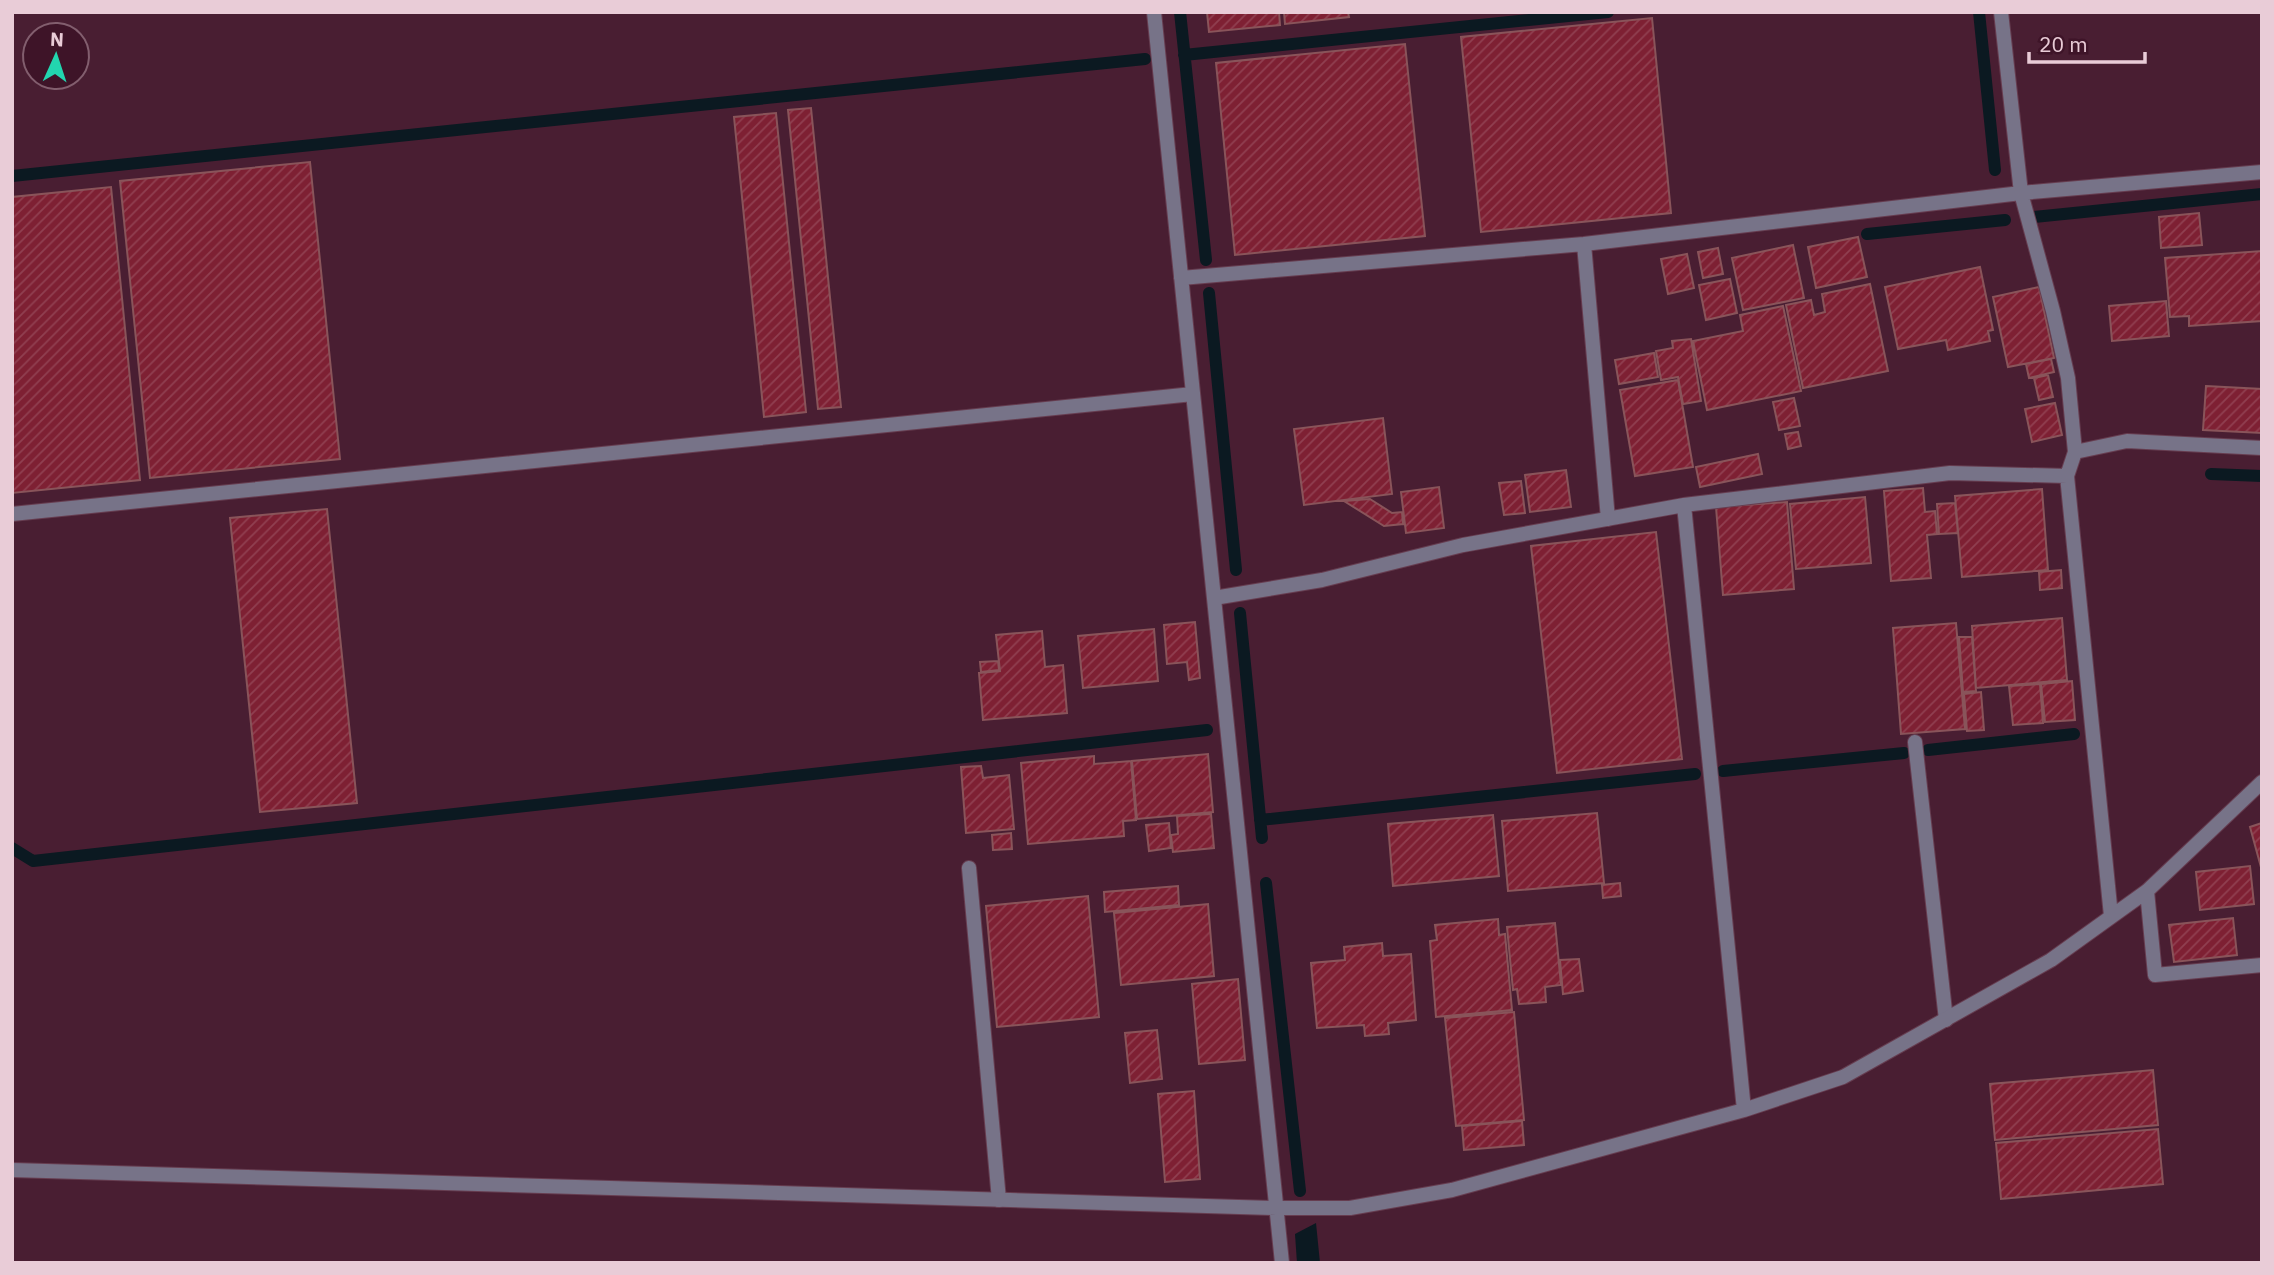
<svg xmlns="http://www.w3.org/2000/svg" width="2274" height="1275" viewBox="0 0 2274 1275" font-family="'IBM Plex Sans',sans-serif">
<defs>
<pattern id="building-hatch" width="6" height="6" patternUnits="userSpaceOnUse" patternTransform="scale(1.75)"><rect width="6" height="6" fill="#7e2033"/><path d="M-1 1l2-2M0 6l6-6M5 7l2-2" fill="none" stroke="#903f50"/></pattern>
</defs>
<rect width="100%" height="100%" fill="#491e32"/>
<path fill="#0b1921" d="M1316 1223 1320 1263H1297L1295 1234Z"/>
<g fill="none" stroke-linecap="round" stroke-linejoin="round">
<path stroke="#0b1921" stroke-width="12" d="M1180 12 1206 260
M1979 12 1995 170
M1184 55 1608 12
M12 176 1145 59
M2034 217 2262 194
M1867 234 2005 220
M1209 293 1236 570
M2211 474 2262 476
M1240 613 1262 838
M1928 750 2074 734
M1723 771 1904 753
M1260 820 1695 774
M12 848 33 861 1207 730
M1266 883 1300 1191"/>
</g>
<path fill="url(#building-hatch)" stroke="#89545a" stroke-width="2" d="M1207 12H1279L1280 25 1209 32Z
M1284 12H1348L1349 17 1285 24Z
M1652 18 1671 213 1481 232 1461 37Z
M1405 44 1425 236 1235 255 1216 63Z
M811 108 841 407 818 409 788 110Z
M776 113 806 412 764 417 734 117Z
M310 162 340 459 150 478 120 181Z
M111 187 140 480 12 493V197Z
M2199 213 2202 245 2161 248 2159 217Z
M1858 237 1867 277 1816 288 1808 247Z
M1793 245 1804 298 1743 310 1732 258Z
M1718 248 1723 274 1703 278 1698 252Z
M2262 251V321L2189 326V316L2170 317 2165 258Z
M1687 254 1694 288 1668 294 1661 259Z
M1980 267 1993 330 1988 331 1990 341 1948 350 1946 340 1898 349 1885 287Z
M1730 279 1737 313 1706 320 1699 285Z
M1870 284 1888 371 1803 388 1786 305 1811 300 1814 315 1825 312 1822 294Z
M2039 287 2054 358 2008 367 1993 297Z
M2166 301 2169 336 2112 341 2109 306Z
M1783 306 1801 391 1707 410 1693 341 1743 331 1740 315Z
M1691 339 1701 401 1683 404 1678 377 1661 380 1656 351 1673 348 1672 341Z
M1654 353 1658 377 1619 384 1615 360Z
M2051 359 2054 372 2029 378 2026 364Z
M2048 375 2053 397 2039 400 2034 378Z
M1678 380 1693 467 1635 476 1620 390Z
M2206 386 2262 389V433L2203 430Z
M1794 398 1800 426 1779 430 1773 402Z
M2055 403 2062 435 2032 442 2025 409Z
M1383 418 1392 494 1304 505 1294 429Z
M1798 432 1801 446 1788 449 1785 434Z
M1758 454 1762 474 1700 487 1696 467Z
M1566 470 1571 507 1530 512 1525 475Z
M1521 481 1525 513 1504 515 1499 483Z
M1439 487 1444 528 1406 533 1401 492Z
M1923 488 1925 512 1935 511 1937 534 1927 535 1931 578 1891 581 1884 491Z
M2042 489 2048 570 1962 577 1955 496Z
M1865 497 1871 563 1796 569 1790 504Z
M1370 499 1392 513 1402 512 1403 524 1384 526 1344 501Z
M1787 502 1794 589 1723 595 1716 507Z
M1955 503 1958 533 1939 534 1937 504Z
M327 509 357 803 260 812 230 518Z
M1656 532 1682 759 1557 773 1531 546Z
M2061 570 2062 588 2040 590 2039 572Z
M2062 618 2067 680 1976 688 1972 626Z
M1195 622 1200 678 1189 680 1187 662 1167 664 1164 625Z
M1956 623 1965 729 1901 734 1893 628Z
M1154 629 1158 681 1083 688 1078 636Z
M1042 631 1045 667 1063 665 1067 713 983 720 979 673 1000 671 996 635Z
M1959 637H1972L1976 691 1963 692Z
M998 661 999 670 981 672 980 662Z
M2072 681 2075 720 2045 722 2041 684Z
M2040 684 2043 723 2013 725 2009 686Z
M1981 692 1984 730 1967 731 1964 694Z
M1208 754 1213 812 1137 819 1132 761Z
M1094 756V764L1131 761 1136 820 1123 821 1124 836 1028 844 1021 763Z
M981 766 983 778 1009 775 1014 829 966 833 961 767Z
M1597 813 1604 883 1508 891 1502 821Z
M1211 814 1214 848 1173 852 1171 835 1178 834 1177 816Z
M1493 815 1499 876 1393 886 1388 824Z
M1169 823 1171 848 1149 851 1146 825Z
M2262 823V871L2250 827Z
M1011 833 1012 849 993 850 992 835Z
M2250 866 2254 904 2200 910 2196 872Z
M1620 883 1621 896 1603 898 1602 885Z
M1178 886 1179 905 1105 912 1104 892Z
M1088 896 1099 1017 997 1027 986 906Z
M1208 904 1214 976 1121 985 1114 913Z
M2233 918 2237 955 2174 962 2169 925Z
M1498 919 1499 935 1505 934 1512 1010 1436 1017 1430 941 1437 940 1435 925Z
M1555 923 1561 985 1545 987 1546 1002 1519 1004 1517 989 1513 990 1507 927Z
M1382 943 1383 956 1411 954 1416 1020 1388 1023 1389 1034 1365 1036 1364 1025 1317 1028 1311 963 1345 960 1344 947Z
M1579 959 1583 991 1563 994 1560 960Z
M1238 979 1245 1060 1199 1064 1192 984Z
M1514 1012 1524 1120 1456 1126 1445 1018Z
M1157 1030 1162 1079 1130 1083 1125 1033Z
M2153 1070 2158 1125 1995 1140 1990 1084Z
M1194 1091 1200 1179 1165 1182 1158 1094Z
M1522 1121 1524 1145 1464 1150 1462 1126Z
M2158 1129 2163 1184 2001 1199 1996 1143Z"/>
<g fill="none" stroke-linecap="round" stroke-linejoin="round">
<defs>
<path id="service" d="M1915 742 1946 1020
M969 868 999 1200"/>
<path id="minor" d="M1154 12 1282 1263
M2001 12 2021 193 2053 311 2068 378 2075 452
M1584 244 1608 519
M1181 278 1584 244 2021 193 2262 172
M2067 476 2111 916
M1684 505 1744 1110
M12 514 1193 394
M1214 598 1322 580 1463 545 1684 505 1950 473 2067 476 2075 452 2127 441 2262 448
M2147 891 2155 975 2262 965
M12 1170 1276 1208H1350L1452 1190 1744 1110 1843 1077 2051 960 2147 891 2262 782"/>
</defs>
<use href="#service" stroke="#663d50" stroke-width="16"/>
<use href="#minor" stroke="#663d50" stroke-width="16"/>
<use href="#service" stroke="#777388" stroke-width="14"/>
<use href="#minor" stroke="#777388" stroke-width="14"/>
</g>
<rect width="2274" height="1275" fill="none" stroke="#e9ccd7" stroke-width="28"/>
<g transform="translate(56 56) rotate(3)"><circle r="33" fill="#3e1428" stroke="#825e6e" stroke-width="2"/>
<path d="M0-5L12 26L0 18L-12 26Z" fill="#22d5af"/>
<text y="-10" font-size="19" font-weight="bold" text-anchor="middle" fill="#e9ccd7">N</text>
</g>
<path d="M2029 52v10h116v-10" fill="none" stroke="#e9ccd7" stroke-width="3.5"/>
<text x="2039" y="52" font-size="21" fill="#e9ccd7" stroke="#3e1428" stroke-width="5" paint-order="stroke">20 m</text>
</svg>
